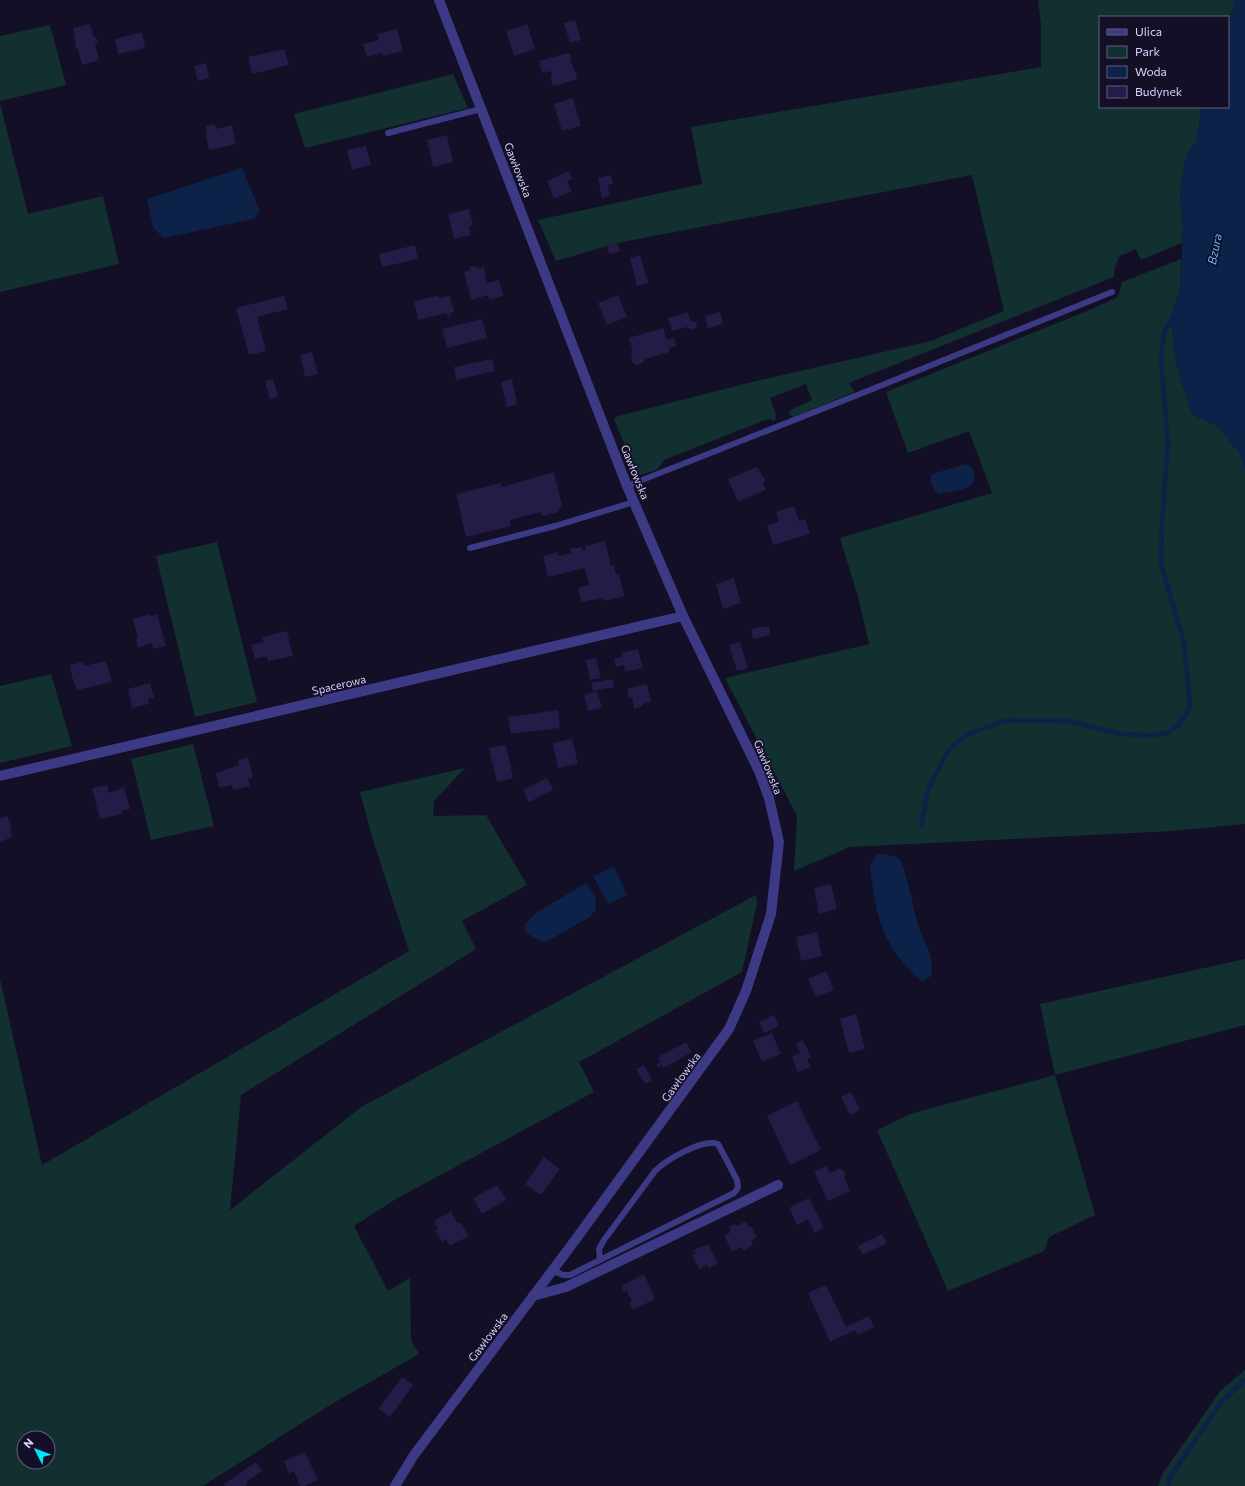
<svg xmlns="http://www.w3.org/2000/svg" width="1245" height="1486" viewBox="0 0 1245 1486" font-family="Commissioner,sans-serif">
<rect width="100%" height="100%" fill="#130f26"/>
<path fill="#12302f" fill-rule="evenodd" d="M1038 0H1235L1228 26V17H1100V107H1202L1196 142 1189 151 1180 194 1183 227 1182 243 1141 260 1136 249 1120 256 1115 267 1114 277 849 383 854 392 793 417 789 414 790 410 812 400 806 384 770 398 776 414 775 421 768 419 664 460 657 470 637 476 614 419 618 416 748 383 931 341 1004 311 972 175 617 243 556 261 538 220 702 184 691 127 1041 67V25Z
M50 25 66 85 0 101V36Z
M453 74 468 108 305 148 294 114Z
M0 103 28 214 103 196 119 264 0 292Z
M1181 259 1180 291 1171 317 1174 349 1180 379 1193 415 1216 425 1239 452 1245 469V824L1172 831 850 847 794 871 797 816 725 678 869 644 858 597 840 538 992 493 969 431 908 453 886 392 1092 309 1118 297 1122 282Z
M217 542 257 702 195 717 156 556Z
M51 674 72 746 0 763V686Z
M193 744 214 826 151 840 131 759Z
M465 768 434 801 433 816 486 815 527 885 462 921 476 949 241 1095 230 1210 361 1107 756 895 757 903 742 972 579 1062 594 1092 396 1199 354 1226 388 1291 410 1278 411 1340 419 1354 330 1405 203 1486H0V979L42 1165 409 951 372 837 360 792ZM24 1438H48V1462H24Z
M1245 959V1025L1055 1075 1095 1215 1049 1237 1044 1251 948 1291 877 1130 913 1113 1055 1075 1040 1004Z
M1245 1370V1486H1158L1163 1473 1221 1390Z"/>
<path fill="#0c2248" d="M1235 0H1245V469L1239 452 1216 425 1193 415 1180 379 1174 349 1171 317 1180 291 1183 227 1180 194 1184 164 1189 151 1196 142 1202 107H1228V26Z
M242 168 260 211 254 219 163 238 153 227 147 199Z
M966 464 972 468C973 472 976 477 974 481 972 490 947 492 939 494 933 490 928 480 932 474Z
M885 854 899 858 902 864C909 883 912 902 917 921 922 941 935 952 931 976L922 982C881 944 876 918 870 865L876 855Z
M614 867 627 895 608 904 593 876Z
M586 883 595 895 596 909 590 917 544 943 526 933 525 924 536 913Z"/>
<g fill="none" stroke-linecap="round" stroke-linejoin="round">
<path stroke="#0c2248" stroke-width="4.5" d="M921 826 928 789 950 748 966 735 1007 720 1070 721 1118 733 1147 736 1168 733 1179 724 1190 708 1184 643 1161 563 1162 523 1168 443 1161 357 1164 332 1175 313
M1168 1486 1169 1479 1221 1402 1245 1380"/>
</g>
<path fill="#241b47" d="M575 20 581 40 570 43 564 23Z
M90 24 94 38 96 37 98 43 95 44 99 60 82 65 78 49H76L73 28Z
M527 24 535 49 514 56 506 31Z
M397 29 403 51 383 56 382 53 367 57 363 44 379 40 377 34Z
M142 32 145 48 118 54 115 39Z
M284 49 289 65 252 74 248 57Z
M568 53 571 55 570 60 577 75 576 80 553 86 550 76H552L551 71 542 73 539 61Z
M206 63 209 78 198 81 194 66Z
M573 98 581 126 562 131 554 104Z
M215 124 216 129 232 125 236 144 209 150 205 131H207L206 126Z
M447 135 453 162 433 167 427 140Z
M366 146 371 165 352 170 347 150Z
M569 171 572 179 567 181 572 191 554 199 547 181Z
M611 175 613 184 608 185 610 196 602 198 598 178Z
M469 209 473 225 469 226 471 235 454 239 448 214Z
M617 243 620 251 609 254 607 246Z
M415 245 418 259 382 267 379 254Z
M640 255 648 283 637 286 630 258Z
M476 266 477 269 484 267 487 283 499 280 503 296 489 300 488 295 471 300 464 272 470 270V267Z
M618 295 627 317 607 325 598 303Z
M284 296 288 309 257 317 266 351 249 355 236 308Z
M438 296 439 298 450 296 454 312 450 313 451 315 447 316V313L418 320 414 301Z
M688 312 690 321 697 322 696 328 691 330 687 327 672 331 668 318Z
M720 312 723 324 708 328 705 316Z
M482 319 487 338 447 348 442 329Z
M663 328 667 340 674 338 676 346 669 348V352L645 359 642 363 636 365 632 362 631 357 633 352 629 338Z
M312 352 318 374 305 377 300 355Z
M492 359 495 371 456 380 454 367Z
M273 379 278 397 270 399 265 381Z
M512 379 517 404 507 407 501 382Z
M757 467 766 481 763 483 766 490 738 502 728 479Z
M554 472 562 505 558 512 542 516 541 512 510 520 511 526 466 537 456 494 501 483 502 487Z
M794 506 799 521 805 519 810 534 773 545 767 525 779 522 776 512Z
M605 541 611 566 614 565 616 574 619 573 624 596 604 601 603 598 581 602 578 588 589 585 585 568 548 577 543 556 558 552 559 556 571 553 570 549 582 547 583 551 586 550 585 546Z
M734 578 741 603 723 609 716 584Z
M150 614V616L157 614 166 646 153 649 152 643 138 648 136 639 138 638 133 619Z
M769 626 770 635 753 639 751 629Z
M287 631 293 656 268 661 267 656 255 659 251 645 264 642 262 637Z
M740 642 748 668 737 671 729 645Z
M638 649 643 668 625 672 624 665 616 667 614 659 622 657 621 653Z
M596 658 601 678 590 680 586 660Z
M106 661 112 682 77 690 72 677 70 665 83 662 84 666Z
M613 679 614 687 593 691 591 683Z
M150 683 154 698 148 699 149 704 132 708 128 689Z
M647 684 651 702 643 704V706L634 709 632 697 629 698 627 689Z
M597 691 602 708 588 711 584 695Z
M558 710 560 728 511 734 508 717Z
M572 739 578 764 558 768 553 743Z
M506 745 513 778 497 782 489 748Z
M248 757 253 778 248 779 250 786 233 790 232 785 219 788 216 773 239 765 238 760Z
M547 778 553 790 529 802 523 790Z
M107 785 109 793 124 787 130 809 121 811 122 814 100 819 92 788Z
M7 816 12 826 10 828 12 837 0 842V818Z
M831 884 837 909 819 914 814 888Z
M817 932 822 956 801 961 796 937Z
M826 971 834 990 816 997 808 979Z
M856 1014 865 1049 849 1053 840 1019Z
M774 1015 779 1026 764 1033 759 1022Z
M772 1033 781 1054 762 1062 753 1041Z
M803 1040 811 1057 807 1059 811 1067 798 1072 792 1057 800 1053 796 1044Z
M686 1042 692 1052 663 1068 662 1065 658 1067 656 1065 661 1062 658 1057Z
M644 1065 652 1080 645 1084 636 1069Z
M851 1092 860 1110 850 1115 841 1097Z
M797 1101 821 1150 790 1165 767 1116Z
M544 1157 560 1169 541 1195 525 1184Z
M826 1166 830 1173 840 1168 845 1172V1179L850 1191 828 1201 814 1172Z
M497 1185 506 1200 482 1214 473 1198Z
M809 1198 824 1228 815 1233 808 1219 797 1225 789 1208Z
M451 1211 457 1223 460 1222 469 1236 450 1246 446 1239 442 1242 435 1230 438 1228 434 1221Z
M746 1221 749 1227 751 1226 757 1237 751 1241 753 1245 744 1251 741 1247 732 1252 724 1235 731 1232 729 1227 735 1224 737 1226Z
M882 1234 887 1243 863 1255 858 1246Z
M708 1244 718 1263 709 1268 707 1265 699 1269 692 1255 696 1254 694 1250Z
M644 1274 655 1299 633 1310 629 1303 632 1302 627 1291 624 1292 621 1286Z
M826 1285 846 1327 869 1316 874 1327 858 1335 855 1330 830 1342 808 1293Z
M402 1377 413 1385 390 1417 378 1409Z
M305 1452 318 1480 305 1486H300L294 1471 289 1474 284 1461Z
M256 1462 262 1471 246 1482 248 1484 245 1486H226L224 1484Z"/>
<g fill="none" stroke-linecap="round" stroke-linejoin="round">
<path stroke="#3d3a85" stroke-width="6" d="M388 133 481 109
M627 486 875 388 1112 292
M470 548 555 526 634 502
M552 1270 563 1275H570L734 1193 738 1188 737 1180 718 1144C703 1138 666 1160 655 1171L604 1240 599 1249 600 1260"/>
<path stroke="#3d3a85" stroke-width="10" d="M0 776 683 616
M533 1296 566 1287 778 1185"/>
<path stroke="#3d3a85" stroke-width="10" d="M395 1486 414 1455 573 1243 729 1029 746 991 771 914 779 842 769 798 759 771 683 616 627 486 439 0"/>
</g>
<g text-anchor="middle" stroke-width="3.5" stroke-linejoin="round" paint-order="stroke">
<g font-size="11" fill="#d9d4ff" stroke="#130f26">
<text transform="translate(518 170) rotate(69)" y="4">Gawłowska</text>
<text transform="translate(635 472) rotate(68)" y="4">Gawłowska</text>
<text transform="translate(339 685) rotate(-13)" y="4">Spacerowa</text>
<text transform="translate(768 767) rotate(68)" y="4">Gawłowska</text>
<text transform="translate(681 1077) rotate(-54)" y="4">Gawłowska</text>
<text transform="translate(488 1337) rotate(-53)" y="4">Gawłowska</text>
</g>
<g font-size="12" font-style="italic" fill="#62b6ff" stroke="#130f26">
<text transform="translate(1215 249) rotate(-78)" y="4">Bzura</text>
</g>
</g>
<rect x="1099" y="16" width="130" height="92" fill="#130f26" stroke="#625e7d"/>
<rect x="1107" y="29" width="20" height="6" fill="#3d3a85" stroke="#625e7d"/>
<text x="1135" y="36" font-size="12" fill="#d9d4ff">Ulica</text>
<rect x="1107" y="46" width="20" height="12" fill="#12302f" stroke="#625e7d"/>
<text x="1135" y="56" font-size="12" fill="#d9d4ff">Park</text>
<rect x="1107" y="66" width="20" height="12" fill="#0c2248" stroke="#625e7d"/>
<text x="1135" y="76" font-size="12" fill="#d9d4ff">Woda</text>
<rect x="1107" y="86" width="20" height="12" fill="#241b47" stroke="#625e7d"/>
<text x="1135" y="96" font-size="12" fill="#d9d4ff">Budynek</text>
<g transform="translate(36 1450) rotate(312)"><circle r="19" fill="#130f26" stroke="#625e7d"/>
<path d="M0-3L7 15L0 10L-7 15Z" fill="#00e5ff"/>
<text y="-6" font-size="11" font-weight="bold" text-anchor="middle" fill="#d9d4ff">N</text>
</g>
</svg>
